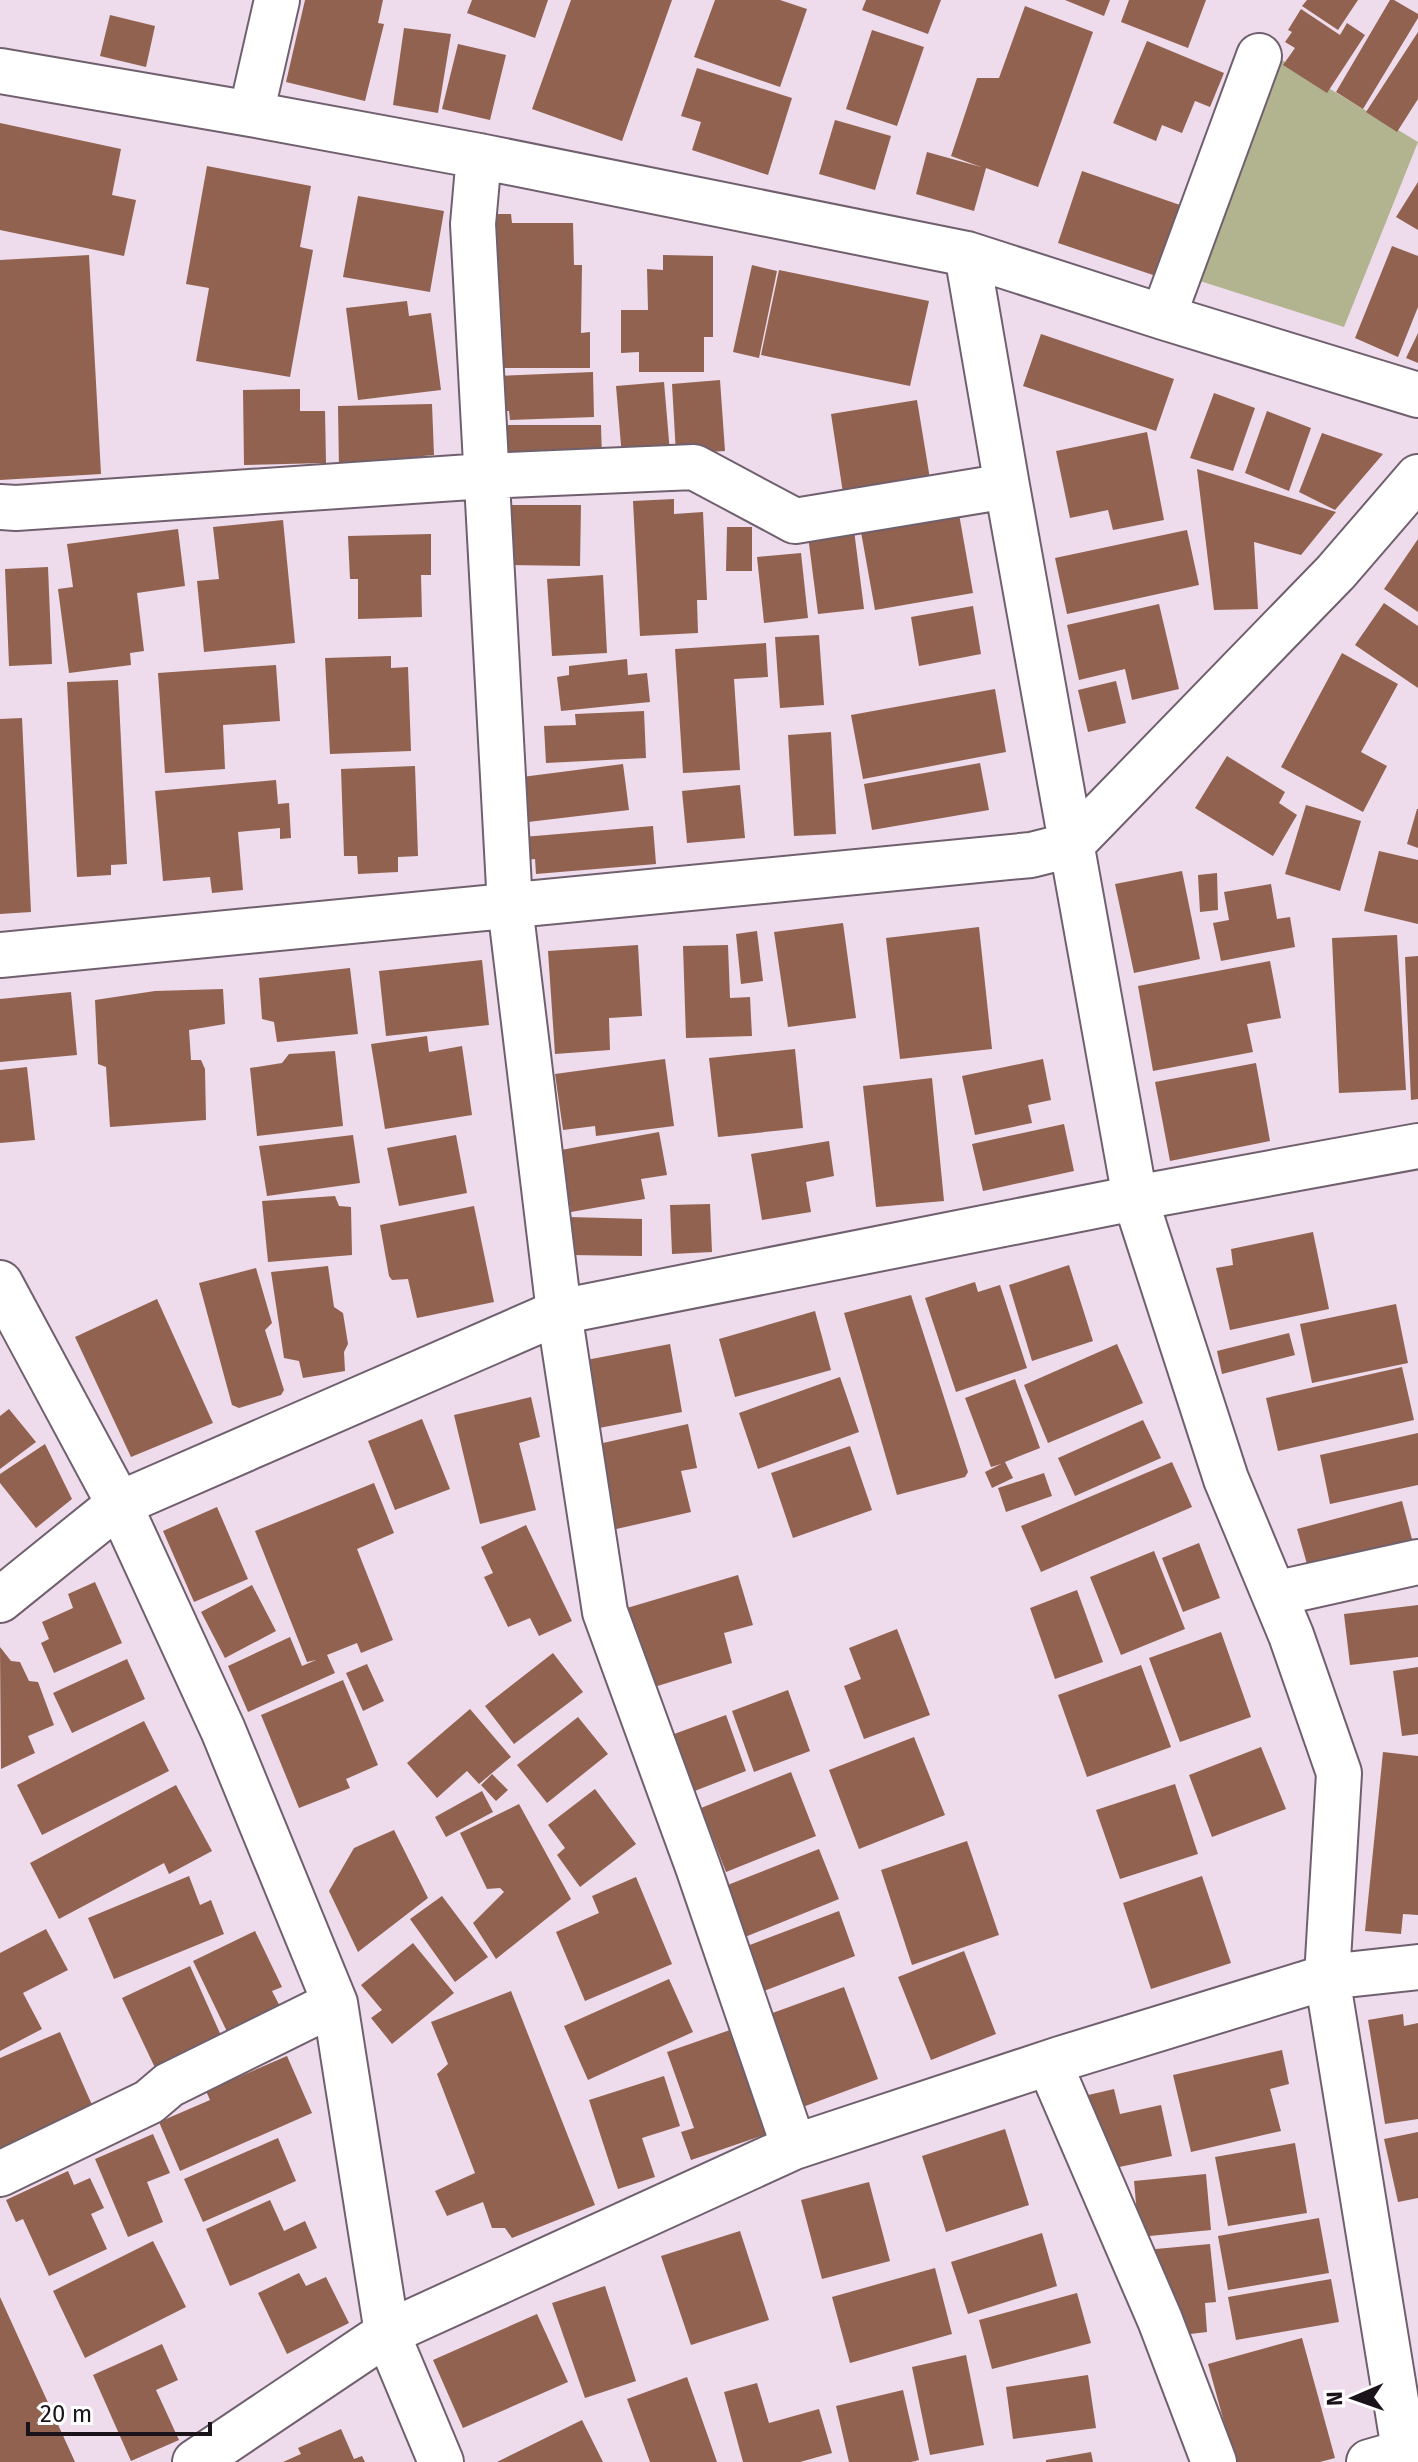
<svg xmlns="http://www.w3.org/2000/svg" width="1418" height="2462" viewBox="0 0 1418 2462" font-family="'Fira Sans',sans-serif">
<rect width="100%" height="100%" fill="#eedbec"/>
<path fill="#b2b48f" d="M1282 60 1418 142 1344 327 1200 281Z"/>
<path fill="#91624f" d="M305 0H383L378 23 384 24 365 101 286 82Z
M472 0H548L535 38 467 13Z
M571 0H672L622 141 532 109Z
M715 0H780L807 9 780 87 694 57Z
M866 0H941L928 34 862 10Z
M1065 0H1110L1104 16Z
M1129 0H1206L1188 48 1121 22Z
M1307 0H1358L1338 30 1302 6Z
M1390 0H1394L1418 14V18L1363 109 1336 92Z
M1025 6 1093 32 1038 187 986 168 974 211 916 194 927 152 981 167 951 156 977 78H999Z
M1301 9 1340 35 1347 23 1365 35 1327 93 1283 65 1295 48 1285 42 1292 32 1288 30Z
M110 15 155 26 146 67 100 56Z
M404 28 451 34 438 113 393 105Z
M872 30 924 47 897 126 846 109Z
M1418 32V99L1397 132 1366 112Z
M1147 41 1224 73 1210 107 1195 101 1182 133 1162 125 1156 141 1113 123Z
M458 44 506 55 490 120 442 109Z
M697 68 792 98 768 175 692 150 701 122 681 116Z
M835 120 891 136 875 190 819 174Z
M0 123 121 149 112 195 136 200 124 256 0 230Z
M207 166 311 186 300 247 313 250 290 377 196 361 209 288 186 284Z
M1082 171 1180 205 1156 276 1058 243Z
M1418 182V230L1396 217Z
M358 196 444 211 430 292 343 277Z
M490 214H511L512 223H573L574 265H582L581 333 590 332V368H490Z
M1392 246 1418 256V307L1398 357 1355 338Z
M89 255 101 474 0 480V260Z
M663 255 713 256V337H704V372H639V352L621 353V310H648L647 269 663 270Z
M752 265 777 271 759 358 733 352Z
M779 270 929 301 910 386 761 355Z
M407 301 409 316 431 313 441 390 358 400 346 308Z
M1418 333V363L1406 358Z
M1041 334 1174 379 1156 431 1023 386Z
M593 372 594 417 510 420 509 411H497L496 376Z
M720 380 725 451 676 454 672 384Z
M664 382 670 453 622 457 616 386Z
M300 389V411H325L326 463 244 465 243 390Z
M1214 393 1255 408 1233 471 1190 458Z
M917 400 930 479 843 493 831 414Z
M432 404 434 455 423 456V467L339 469 338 406Z
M1267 411 1311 428 1289 491 1245 473Z
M508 425H601L602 459H508Z
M1147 432 1164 520 1113 530 1108 510 1070 518 1056 451Z
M1322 433 1383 454 1335 510 1299 492Z
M1197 469 1336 512 1301 555 1254 542 1258 609 1214 610Z
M674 499V514L703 512 707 600H697L698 633 640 636 633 501Z
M506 505H581L580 566 507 565Z
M959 514 973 593 875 610 861 532Z
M283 520 295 643 204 652 197 581 219 579 213 527Z
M727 527H752V571H726Z
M178 529 185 586 137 593 144 651 130 653 131 665 69 673 58 589 73 587 67 544Z
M854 530 864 609 818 614 808 536Z
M1187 530 1199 585 1067 614 1055 558Z
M431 534V575H421L422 617 358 619V579H350L348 536Z
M1418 539V612L1384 589Z
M801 553 808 618 764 623 757 557Z
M48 567 52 664 9 666 5 569Z
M603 575 607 653 552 656 547 579Z
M1384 603 1418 626V688L1355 645Z
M1159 604 1179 689 1132 700 1125 669 1079 680 1067 625Z
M973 606 981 654 919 666 911 617Z
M819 635 824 705 780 708 775 637Z
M766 643 768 677 734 679 740 770 683 773 675 649Z
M1342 653 1398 684 1361 752 1387 766 1363 812 1281 767Z
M391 656V668L408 667 411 751 330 754 325 658Z
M627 659 628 675 647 673 650 702 561 711 557 677 569 675V666Z
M276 665 280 721 223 725 225 769 165 773 158 673Z
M118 680 127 864 111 865V875L77 877 67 682Z
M1116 681 1126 723 1088 732 1078 690Z
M995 689 1006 752 863 779 851 715Z
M644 711 646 758 546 763 544 726 576 725 575 714Z
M22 718 31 912 0 914V719Z
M831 732 836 834 794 836 788 735Z
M1227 756 1285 792 1279 803 1297 815 1273 856 1195 808Z
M980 763 989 810 872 830 864 784Z
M623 764 629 810 528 822 522 777Z
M415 766 418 856 398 857V872L358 874 357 856H344L341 769Z
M276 780 278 804 289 803 291 838 280 839V828L238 832 243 890 212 893 210 877 163 881 155 791Z
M740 785 745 838 687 843 682 791Z
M1306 805 1361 821 1340 891 1285 874Z
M1417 809H1418V848L1407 844Z
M653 826 656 864 536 874 535 859 525 860 523 837Z
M1379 851 1418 860V924L1364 911Z
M1182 871 1200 959 1134 973 1115 884Z
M1217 873 1218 910 1200 912 1198 875Z
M1271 884 1277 919 1290 917 1295 947 1221 961 1213 923 1229 920 1224 892Z
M843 923 856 1018 788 1027 774 932Z
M979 927 992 1049 900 1059 886 938Z
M757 931 763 981 741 984 736 934Z
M1397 935 1406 1090 1339 1093 1332 938Z
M638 945 642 1016 609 1018 610 1050 555 1054 548 951Z
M728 945 730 998 750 997 752 1036 686 1038 683 946Z
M1418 956V1099L1411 1100 1405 957Z
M482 960 489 1025 386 1036 379 971Z
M1270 961 1281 1018 1247 1024 1253 1052 1153 1071 1138 986Z
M350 968 358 1034 277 1042 274 1022 262 1019 259 978Z
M223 989 225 1024 189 1030 191 1060H201L205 1069 206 1120 110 1127 106 1067 98 1064 95 1000 155 991Z
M71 992 77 1055 0 1062V999Z
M427 1036 429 1052 462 1046 472 1115 385 1129 371 1044Z
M795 1049 803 1128 718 1137 709 1058Z
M335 1051 343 1126 257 1136 250 1068 282 1063 289 1054Z
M665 1059 674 1126 596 1136 595 1126 563 1130 555 1074Z
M1043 1059 1051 1100 1028 1105 1032 1123 975 1135 962 1076Z
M1256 1063 1270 1141 1170 1161 1155 1082Z
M27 1067 35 1140 0 1143V1070Z
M932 1078 944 1201 876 1207 863 1086Z
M1064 1124 1074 1171 983 1191 972 1144Z
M659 1132 667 1175 641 1179 645 1199 571 1212 561 1150Z
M353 1135 360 1183 267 1196 259 1146Z
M456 1135 467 1193 399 1206 387 1148Z
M829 1141 834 1176 806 1182 811 1212 762 1220 751 1154Z
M335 1196 339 1206 351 1207 352 1255 268 1262 262 1201Z
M710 1204 712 1252 672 1254 670 1205Z
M474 1206 494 1302 417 1318 408 1279 392 1280 389 1276 380 1225Z
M569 1217 642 1219V1256L568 1255Z
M1313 1232 1329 1309 1230 1330 1216 1268 1233 1265 1231 1249Z
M1069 1265 1093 1341 1032 1361 1009 1285Z
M328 1266 334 1307 343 1313 348 1344 344 1352 345 1371 303 1378 299 1361 284 1358 271 1272Z
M256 1268 272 1323 265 1330 284 1390 281 1395 239 1408 232 1405 199 1283Z
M975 1282 978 1292 1000 1285 1027 1368 956 1392 925 1298Z
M911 1295 968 1472 965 1477 897 1495 844 1313Z
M157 1299 213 1423 131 1457 75 1337Z
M1396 1304 1408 1363 1312 1383 1300 1324Z
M815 1311 831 1370 735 1397 719 1339Z
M1289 1333 1295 1355 1222 1374 1217 1351Z
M670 1344 682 1412 594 1429 581 1361Z
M1117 1344 1143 1403 1048 1443 1024 1385Z
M1402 1367 1414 1420 1278 1451 1266 1398Z
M840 1377 859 1432 758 1469 739 1413Z
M1015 1379 1040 1448 1005 1462 1013 1478 992 1488 985 1472 1001 1464 991 1467 965 1398Z
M531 1397 540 1437 519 1443 536 1510 480 1524 454 1415Z
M9 1409 36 1442 0 1469V1416Z
M422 1419 450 1489 395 1510 368 1441Z
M1143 1420 1161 1458 1075 1496 1058 1458Z
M688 1424 697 1468 681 1471 691 1512 612 1530 594 1445Z
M1418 1433V1485L1330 1504 1320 1455Z
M45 1444 72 1499 36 1528 0 1483V1474Z
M850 1446 872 1510 793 1538 771 1473Z
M1172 1462 1192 1507 1041 1572 1021 1526Z
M1044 1473 1052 1496 1006 1512 998 1488Z
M374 1483 394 1533 357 1549 393 1640 361 1653 357 1643 327 1655 335 1673 248 1712 228 1666 290 1637 302 1666 316 1660 307 1662 255 1531Z
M1402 1501 1413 1543 1309 1571 1297 1529Z
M217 1507 248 1579 194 1602 163 1531Z
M526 1525 572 1621 539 1636 530 1618 508 1627 484 1577 493 1573 481 1547Z
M1199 1543 1220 1598 1183 1612 1162 1558Z
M1154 1551 1185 1629 1121 1655 1090 1577Z
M738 1575 753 1625 724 1633 732 1663 651 1688 627 1608Z
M95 1582 122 1643 54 1673 41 1643 49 1639 42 1622 73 1608 68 1594Z
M252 1585 276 1631 225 1658 201 1612Z
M1077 1590 1103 1662 1055 1679 1030 1608Z
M1418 1605V1657L1350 1665 1344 1614Z
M897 1629 930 1715 864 1739 844 1686 861 1679 849 1648Z
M1221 1632 1251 1717 1180 1742 1149 1658Z
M0 1647 11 1661 20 1662 29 1681 38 1682 54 1725 28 1736 35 1753 1 1769Z
M553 1653 583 1692 514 1744 485 1706Z
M127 1659 145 1699 72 1733 53 1693Z
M367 1664 384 1701 363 1711 346 1673Z
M1141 1665 1171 1747 1087 1777 1058 1695Z
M1418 1667V1734L1402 1736 1393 1671Z
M343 1680 378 1765 346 1779 350 1788 299 1808 261 1715Z
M788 1690 810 1751 754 1772 732 1711Z
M470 1709 511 1757 479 1784 467 1771 437 1798 407 1763Z
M726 1715 746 1771 687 1794 666 1737Z
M578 1717 608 1754 547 1803 517 1765Z
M144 1721 169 1771 42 1835 17 1785Z
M914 1737 945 1815 859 1849 829 1770Z
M1261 1747 1286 1809 1212 1837 1189 1775Z
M1383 1752 1418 1756V1915L1403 1914 1401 1934 1365 1931Z
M791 1772 816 1836 726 1872 701 1808Z
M492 1774 508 1790 496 1801 481 1785Z
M1175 1784 1198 1854 1120 1879 1096 1810Z
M176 1785 212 1851 169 1874 164 1863 59 1919 30 1863Z
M595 1789 636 1844 580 1887 557 1855 565 1848 548 1825Z
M482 1791 493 1812 446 1837 435 1817Z
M519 1804 571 1899 496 1959 473 1923 504 1892 500 1888 487 1889 460 1833Z
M394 1830 428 1898 358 1952 329 1891 354 1848Z
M967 1841 999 1935 912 1965 881 1870Z
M819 1849 839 1899 745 1937 725 1886Z
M189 1876 200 1905 211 1900 224 1934 114 1979 88 1918Z
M1202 1876 1231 1963 1151 1989 1123 1903Z
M636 1877 672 1964 585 2001 556 1932 599 1913 592 1896Z
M442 1896 488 1957 455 1982 410 1919Z
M839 1911 855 1956 759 1993 742 1948Z
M46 1929 68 1970 23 1993 42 2029 0 2051V1953Z
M255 1931 282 1987 272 1991 285 2016 232 2042 193 1961Z
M413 1943 454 1993 392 2044 371 2018 382 2010 361 1985Z
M964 1951 996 2034 931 2060 898 1977Z
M190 1966 223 2040 157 2072 122 1998Z
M669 1979 693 2032 588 2080 564 2026Z
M844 1987 878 2079 800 2108 767 2015Z
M511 1991 595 2205 512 2238 505 2228H492L483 2202 447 2216 435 2191 475 2173 437 2074 448 2064 431 2022Z
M1403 2014 1404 2026 1418 2023V2119L1385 2124 1368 2020Z
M730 2030 767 2134 691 2160 681 2132 694 2128 667 2052Z
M60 2032 96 2114 3 2155 0 2148V2058Z
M1282 2050 1289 2084 1270 2089 1281 2131 1191 2152 1173 2075Z
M287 2056 312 2113 180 2171 159 2122 210 2100 206 2091Z
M664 2076 680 2126 642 2138 655 2177 618 2189 589 2100Z
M1114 2089 1120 2114 1161 2105 1172 2156 1100 2171 1084 2096Z
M1005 2129 1029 2205 946 2232 922 2156Z
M1418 2132V2198L1398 2202 1384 2139Z
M153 2134 170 2173 147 2182 163 2222 128 2237 95 2159Z
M278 2138 296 2181 203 2222 184 2179Z
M1295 2143 1307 2213 1228 2226 1215 2157Z
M68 2171 74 2185 90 2178 104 2208 91 2214 107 2249 49 2276 23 2219 16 2222 6 2200Z
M1206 2174 1211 2230 1139 2237 1134 2181Z
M869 2182 890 2261 822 2279 801 2200Z
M270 2200 284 2231 305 2221 317 2248 230 2286 206 2229Z
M1319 2218 1329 2273 1228 2290 1218 2236Z
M740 2231 769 2320 691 2345 661 2256Z
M1042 2233 1057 2286 968 2314 951 2262Z
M153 2241 186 2307 85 2358 53 2291Z
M1210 2244 1216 2302 1205 2303 1207 2332 1173 2336 1145 2250Z
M935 2268 952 2334 850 2363 832 2297Z
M299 2273 306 2286 326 2277 349 2323 287 2354 258 2293Z
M1331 2279 1339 2322 1236 2340 1228 2297Z
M605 2286 636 2381 585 2398 552 2303Z
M1077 2293 1091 2343 992 2369 979 2320Z
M0 2297 75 2462H0Z
M537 2314 568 2382 463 2428 433 2360Z
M1302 2338 1335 2458 1320 2462H1235L1208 2364Z
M162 2344 178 2380 156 2390 179 2440 131 2461 93 2375Z
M966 2355 984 2445 930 2455 912 2367Z
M1088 2375 1096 2428 1013 2439 1006 2387Z
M687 2377 717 2462H650L627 2399Z
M757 2383 769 2423 819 2409 832 2453 800 2462H743L724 2392Z
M903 2390 919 2460 911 2462H849L836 2406Z
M582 2420 603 2462H497Z
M341 2429 354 2459 362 2456 365 2462H283L301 2454 298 2448Z
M1091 2452 1093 2462H1046V2460Z"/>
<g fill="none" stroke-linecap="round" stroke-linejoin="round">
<defs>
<path id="minor" d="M0 71 251 114 479 156 967 254 1163 317 1418 395
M251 114 277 0
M479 156 473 224 510 906 559 1312 605 1612 698 1867 794 2147
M967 254 1007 486 1135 1198 1226 1479 1291 1635 1339 1773 1327 1977 1406 2462
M1163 317 1259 56
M0 507 16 508 485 476 694 467 795 521 1007 486
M0 955 1031 855 1071 845 1336 572 1418 477
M0 1283 119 1504 223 1730 335 2003 387 2333 441 2462
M1274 1594 1418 1562
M0 1600 119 1504 559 1312 1135 1198 1418 1146
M1049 2063 1160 2320 1214 2462
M0 2174 149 2102 169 2085 335 2003
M195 2462 387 2333 794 2147 1060 2059 1327 1977 1418 1967
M1369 2462 1404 2452"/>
</defs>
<use href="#minor" stroke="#70606e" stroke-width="48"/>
<use href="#minor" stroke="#fff" stroke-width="44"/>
</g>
<g transform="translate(1354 2398) rotate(268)" stroke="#ffffff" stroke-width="6" paint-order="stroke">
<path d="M0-6L14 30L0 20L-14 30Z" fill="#1a141a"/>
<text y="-12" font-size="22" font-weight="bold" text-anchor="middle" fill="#1a141a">N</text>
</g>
<path d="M28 2422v12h182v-12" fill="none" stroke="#1a141a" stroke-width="4"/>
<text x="40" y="2422" font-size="24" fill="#1a141a" stroke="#ffffff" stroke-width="6" paint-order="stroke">20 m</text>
</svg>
